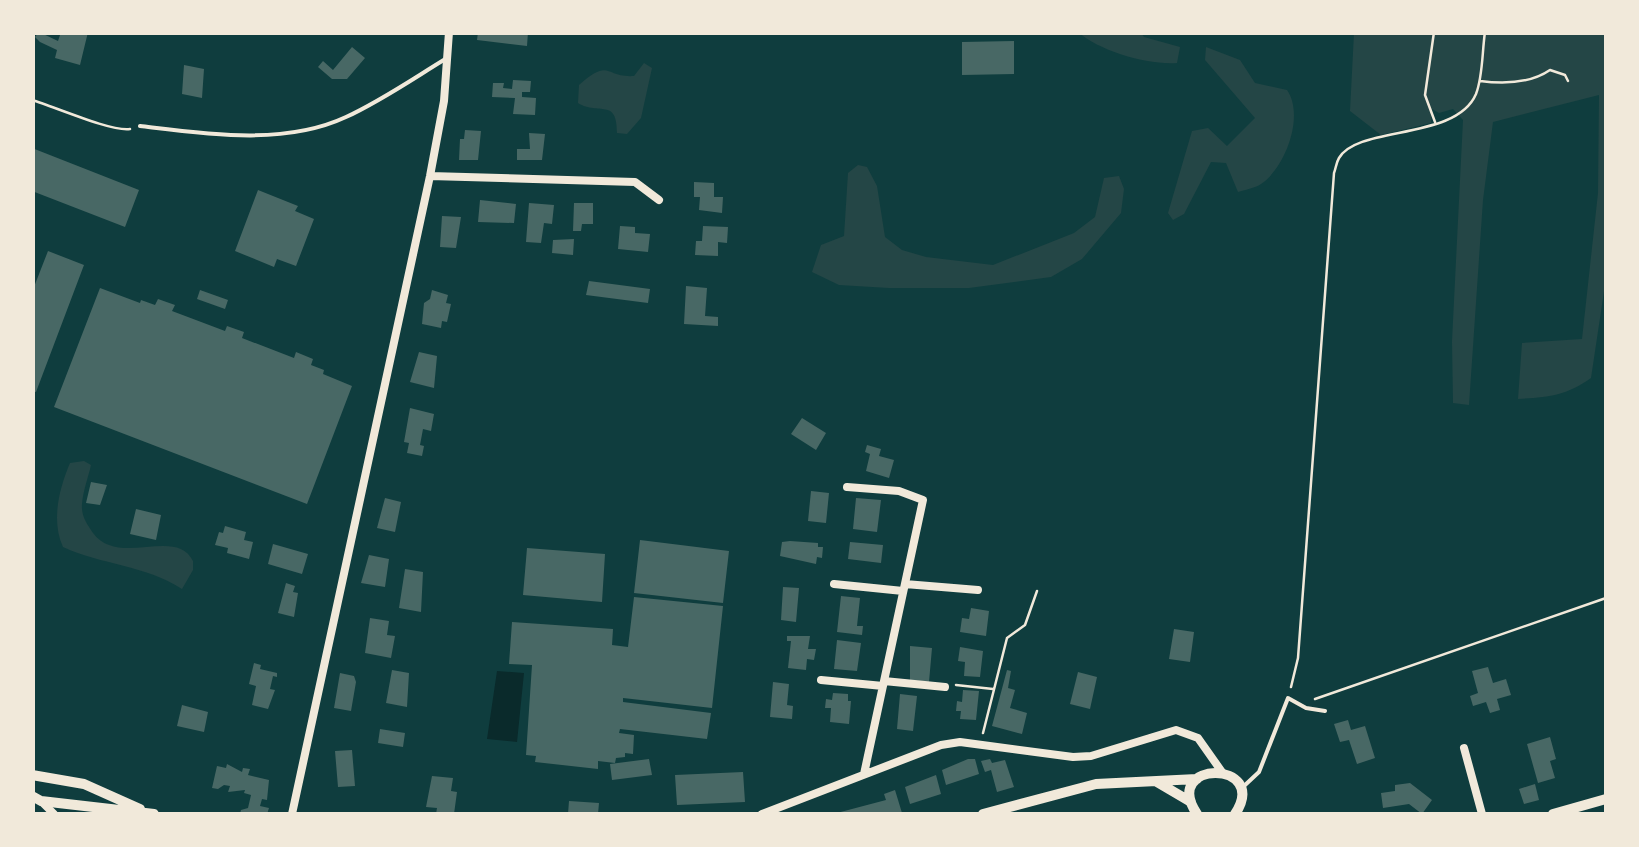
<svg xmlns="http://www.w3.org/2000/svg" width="1639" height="847" viewBox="0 0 1639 847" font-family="Helvetica,sans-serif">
<rect width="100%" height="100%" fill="#0f3d3e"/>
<path fill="#244646" d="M1078 32 1141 33 1144 37 1180 47 1177 63C1146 65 1100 51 1078 32Z
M1354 33H1606V278L1591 378C1566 396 1548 397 1518 399L1522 343 1582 339 1598 193 1599 95 1493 122 1483 200 1469 405 1453 403 1452 341 1463 120 1453 109 1439 113 1432 109 1431 123 1381 135 1350 111Z
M1206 47 1240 60 1255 83 1287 90C1305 116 1285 168 1261 184 1255 188 1244 190 1238 192L1226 163 1211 162 1184 214 1173 220 1168 213 1192 131 1208 128 1227 146 1255 118 1205 60Z
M644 63 652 68 641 118 627 134 617 133C617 97 599 116 578 103L579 85C611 57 604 78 634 76Z
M858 165 867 167 877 186 885 237 902 250 926 257 993 265 1074 233 1095 217 1104 178 1119 176 1124 189 1121 213 1082 259 1051 277 969 288H889L839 285 812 272 821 245 844 236 848 173Z
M84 461 91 465C88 478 83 491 82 504 81 516 87 524 93 533 119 568 176 526 193 561V570L182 589C145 565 102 565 63 547 51 521 59 489 70 463Z"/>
<path fill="#0a2a2b" d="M497 671 524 673 517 742 487 739Z"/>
<path fill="#486865" d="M39 32 58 41 61 32H88L80 65 55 58 57 50 40 42 35 37Z
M478 32H528L527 46 477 40Z
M1014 41V74L962 75V42Z
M352 47 365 58 347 79H332L318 67 323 61 333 70Z
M184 65 204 69 202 98 182 94Z
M513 80 531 81 530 92H522V97L536 98 535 115 513 114 515 98 492 97 493 83H504L503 88 512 89Z
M465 130 481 131 478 160H459L460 139H464Z
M529 133 545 134 542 160H517V149H530Z
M32 148 139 190 125 227 32 191Z
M694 182 714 183V197H723L722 213 699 210 700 197H694Z
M258 190 298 206 295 211 314 219 296 266 277 259 274 267 235 251Z
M480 200 516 204 514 223 478 222Z
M529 203 554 205 552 224 544 223 541 243 526 242Z
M574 203H593V224H582L581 231H573Z
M442 216 461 217 456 248 440 247Z
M620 226 635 227V233L650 234 648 252 618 249Z
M703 226 728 227 727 243 718 242V256L695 255 696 241H702Z
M574 239 573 255 552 253 553 240Z
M48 251 84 265 36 392 32 391V292Z
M589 281 650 289 648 303 586 295Z
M686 286 707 288 705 316 718 317V326L684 324Z
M100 288 140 303 141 300 155 305 158 299 175 305 172 311 225 331 227 326 244 332 242 338 294 358 296 352 313 359 311 365 324 370 323 374 352 386 307 504 54 407Z
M200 290 228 300 225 309 197 299Z
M432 290 448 295 446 303 451 304 447 322 442 321 441 328 422 324 424 303 430 299Z
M419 352 437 356 434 388 410 382Z
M410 408 434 414 431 431 423 429 420 445 424 446 422 456 407 453 409 443 404 442Z
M802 418 826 433 816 450 791 434Z
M867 445 881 449 879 456 894 460 889 478 866 471 870 454 865 452Z
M91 482 107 485 100 505 86 503Z
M811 491 829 493 826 523 808 521Z
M385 498 401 502 395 532 377 528Z
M856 498 881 500 877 532 853 529Z
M136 509 161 515 156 540 130 534Z
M225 526 246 532 244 540 253 542 249 559 227 553 228 548 215 545 219 532 223 533Z
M640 540 729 551 723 603 634 593Z
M790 541 818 543V547H823L822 558 817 557 816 564 780 556 782 542Z
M850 542 883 545 881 563 848 559Z
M273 544 308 554 302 574 268 564Z
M527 548 605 554 602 602 523 595Z
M369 555 389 559 385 587 361 583Z
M405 569 423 572 421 612 399 608Z
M286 583 295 586 293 592 298 593 294 617 278 613Z
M783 587 799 588 796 622 781 620Z
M841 596 860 598 857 626H863L862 635 837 632Z
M634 597 723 606 712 708 623 698V702L711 713 707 739 620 729 619 733 634 735 633 754 625 753V757L616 758 615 763 598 761V769L535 762 536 756 526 755 532 665 509 664 512 622 613 629 612 645 628 647Z
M971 608 989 611 986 636 960 632 962 618 969 619Z
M370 618 389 621 387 635 395 636 391 658 365 653Z
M1174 629 1194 632 1190 662 1169 659Z
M787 636H810L808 649H816L814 660 807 659 806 670 788 668 791 641H787Z
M837 640 861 643 857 671 834 669Z
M910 646 932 648 929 682 910 680Z
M960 647 983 651 980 677 964 676 965 662 958 661Z
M254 663 261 665 260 669 277 673V677L273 676 270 689 275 690 268 709 252 705 256 686 249 684Z
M1488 667 1493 683 1506 679 1511 695 1497 699 1500 710 1490 713 1486 702 1473 706 1470 696 1478 693 1472 671Z
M392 670 409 673 407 707 386 703Z
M1007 670 1011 671 1008 688 1015 690 1010 708 1027 713 1022 734 992 726Z
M1078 672 1097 677 1090 709 1070 704Z
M340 673 354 676 356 682 351 711 334 708Z
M773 682 789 684 787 705 793 706 792 719 770 717Z
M963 690 979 691 976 720 960 719 961 711H956L957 701 962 702Z
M833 693 848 694V701H851L849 724 830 722 831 708H825L826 699 832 700Z
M900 694 917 696 913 731 897 729Z
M182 705 208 712 204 732 177 726Z
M1348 720 1351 730 1365 726 1375 758 1357 764 1349 740 1340 742 1334 724Z
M380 729 405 733 403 747 378 743Z
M1550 737 1556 759 1550 761 1555 778 1538 783 1527 744Z
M352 750 355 786 338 787 335 751Z
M649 759 652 775 612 780 610 764Z
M968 759H975L979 774 946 785 942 770Z
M990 759 992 763 1005 760 1014 787 997 792 991 770 985 772 981 761Z
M227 764 242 772 243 768 250 769 248 775 269 780 267 800 262 799 260 806 269 808 267 814H240L241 810 248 808 251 795 244 793 245 790 228 792 230 786 224 785 218 789 212 788 217 766 226 768Z
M743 772 745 802 677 805 675 775Z
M936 775 941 794 910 804 905 787Z
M432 776 453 778 451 791 457 792 454 814H436L437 808 426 807Z
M1410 783 1432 800 1422 814 1409 804 1383 808 1381 793 1395 791V785Z
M1535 784 1539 800 1524 804 1519 789Z
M895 790 902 813 833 814 886 800 884 794Z
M569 801 599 803 598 814H568Z"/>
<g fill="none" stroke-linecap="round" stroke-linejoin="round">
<path stroke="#f1e9da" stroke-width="2.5" d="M1434 32 1425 95 1435 122
M1480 81C1503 84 1531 83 1550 70L1565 75 1568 81
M32 100C55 107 112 132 130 129
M956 685 993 689
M1291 687 1298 658 1334 173C1336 168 1336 163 1339 158 1358 125 1456 141 1476 94 1483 76 1482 52 1485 32
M1315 699 1606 598
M983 733 1007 638 1025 625 1037 591"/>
<path stroke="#f1e9da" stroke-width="4" d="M140 126C206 134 284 146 346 117 381 101 414 78 447 58
M1244 786 1259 772 1288 698 1306 708 1325 711"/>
<path stroke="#f1e9da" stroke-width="8" d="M430 176 635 182 659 200
M847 487 899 491 923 500 864 774
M834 584 903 591
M905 584 978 590
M821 680 883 686
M884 681 945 687
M1464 748 1482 814
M41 801 54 814
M292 814 430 176 444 101 449 32
M762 814 941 745 960 742 1073 757 1091 756 1176 730 1198 738 1222 772"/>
<path stroke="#f1e9da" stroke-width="10" d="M32 775 84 784 140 809
M1157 782 1191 802
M32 796 41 801 154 814
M983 814 1096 784 1197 779
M1197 814C1160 759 1271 760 1235 814
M1553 814 1606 799"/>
</g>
<rect width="1639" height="847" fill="none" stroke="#f1e9da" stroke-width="70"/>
</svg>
